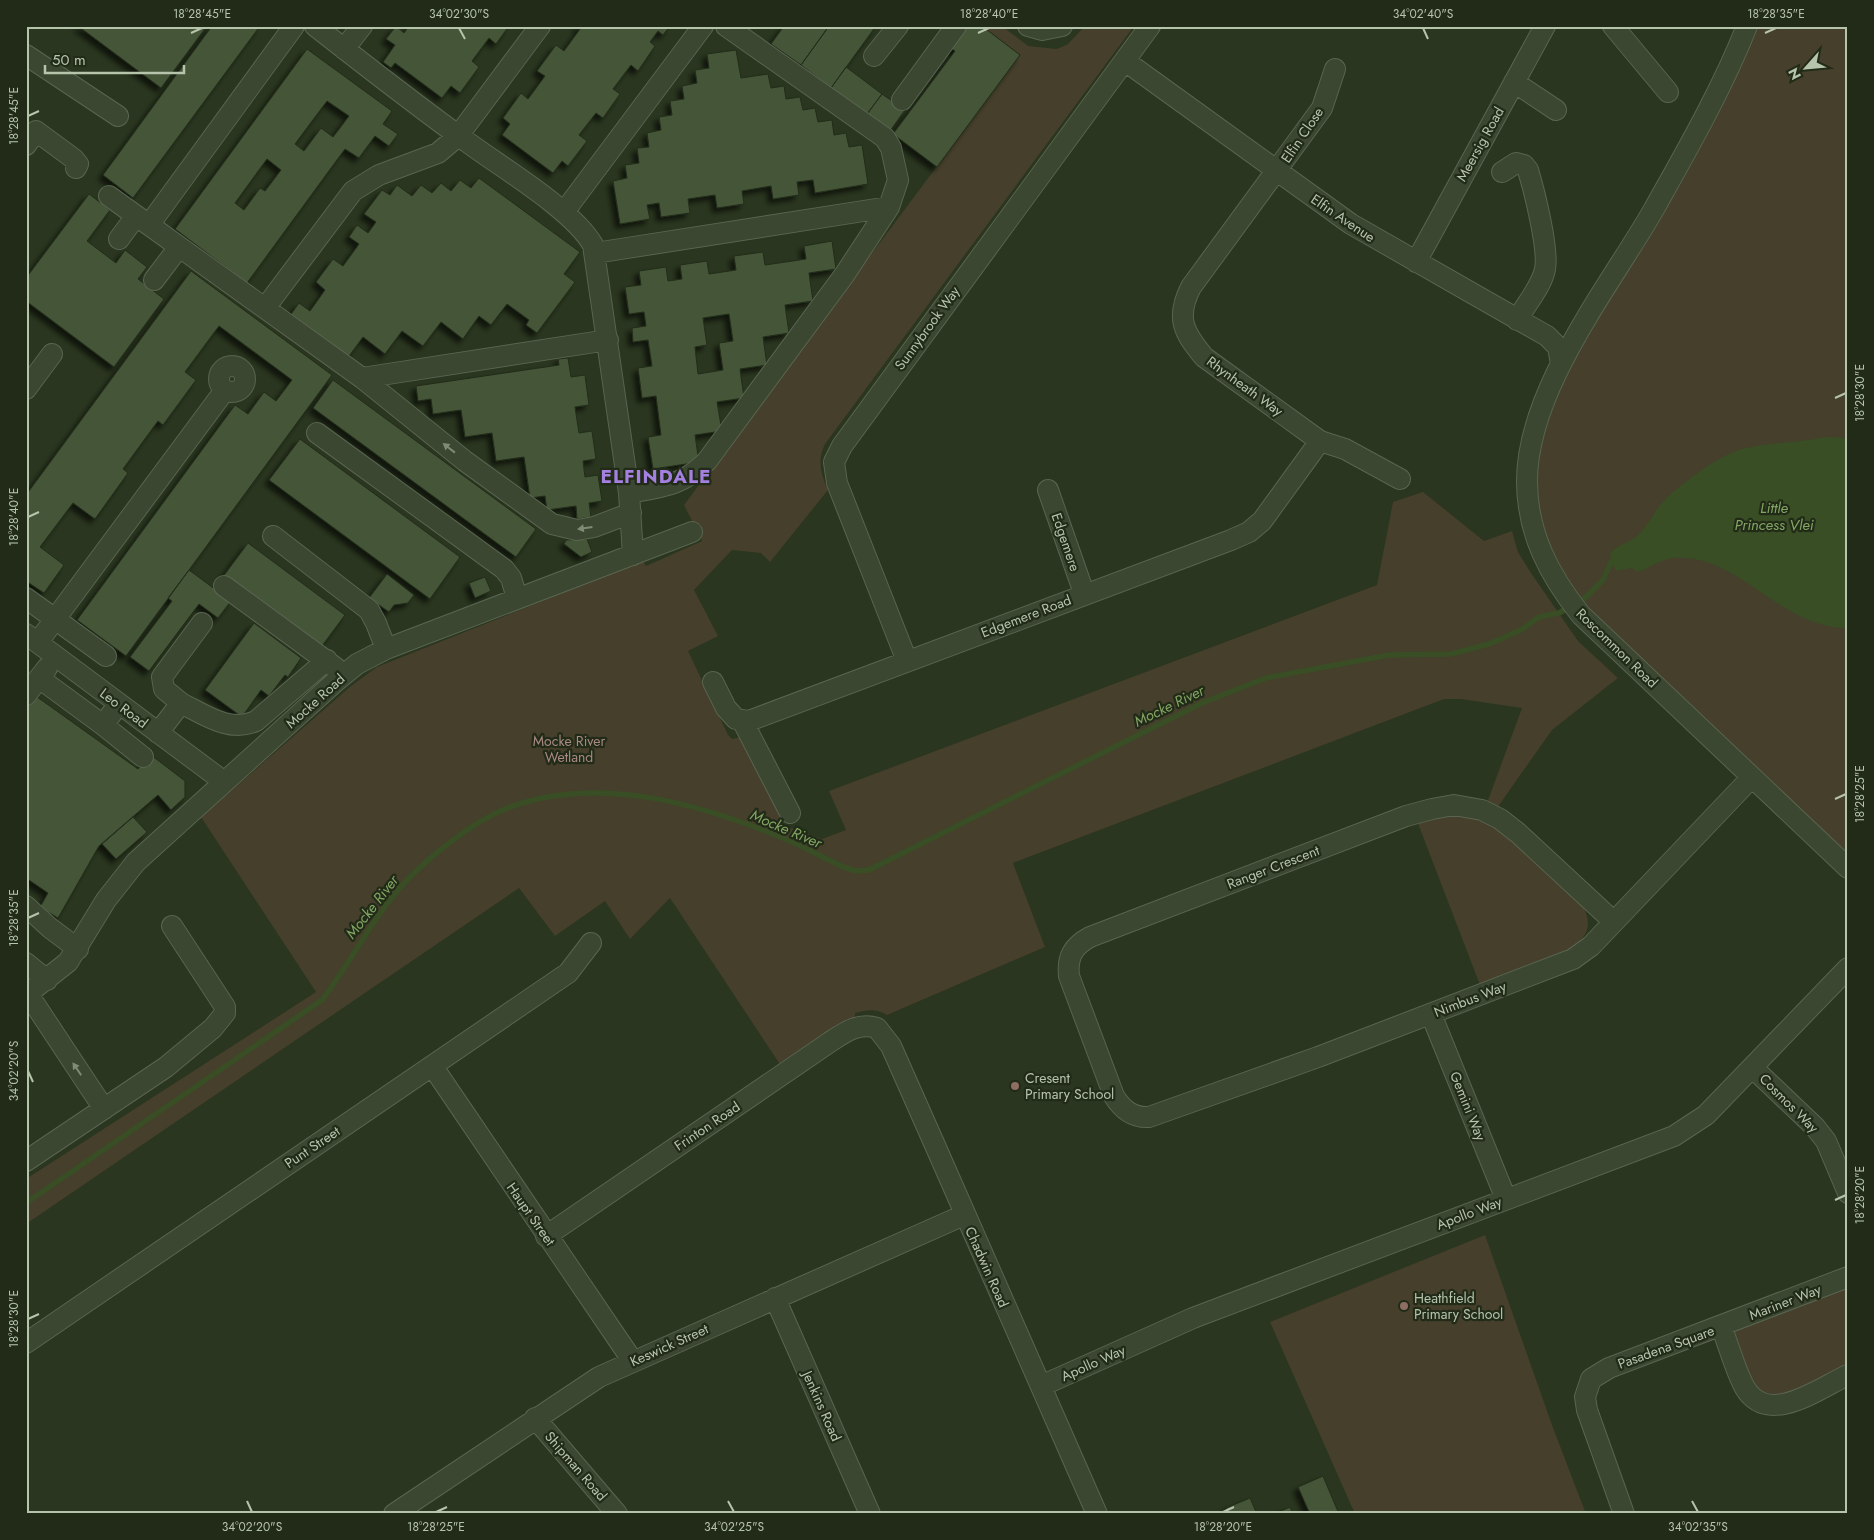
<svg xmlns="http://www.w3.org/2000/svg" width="1874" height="1540" viewBox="0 0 1874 1540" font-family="Jost,sans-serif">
<defs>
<filter id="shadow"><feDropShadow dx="-4.5" dy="4.5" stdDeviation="2.5" flood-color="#0009"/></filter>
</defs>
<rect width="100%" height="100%" fill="#2a361f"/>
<path fill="#453f2b" d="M982 26H1002L1028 46 1057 49 1068 44 1085 26H1134L825 444C817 460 821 475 828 490L770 562 761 553 732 550 694 590 718 636 688 651 728 735 732 739 742 737 785 826 822 839 846 830 829 791 1377 585 1393 502 1423 492 1484 541 1512 531 1518 552 1531 573 1578 641 1618 678 1552 730 1497 808 1487 803 1522 708 1461 699H1444L1013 863 1045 947 887 1015C876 1008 867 1010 855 1013V1017L781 1066 670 898 630 939 605 901 555 936 519 888 26 1224V1179L316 992 201 817 351 686 377 667 643 561 646 566 702 541 684 505 1020 55Z
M1759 26H1848V868L1581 615 1527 499 1561 364 1746 53Z
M1447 815C1468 816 1484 820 1503 831L1583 906C1594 927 1586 939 1567 951L1480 985 1417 821Z
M1485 1235 1552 1425 1586 1514H1355L1270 1322Z
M1848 1277V1375L1763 1404 1721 1326Z"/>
<path fill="#394e25" d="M1825 437 1848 438V628C1780 629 1738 552 1673 558 1660 559 1650 569 1637 572L1632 568 1616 571 1611 562 1610 553C1620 543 1630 543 1638 535 1647 527 1653 514 1661 504 1676 487 1720 454 1742 449 1769 442 1798 443 1825 437Z"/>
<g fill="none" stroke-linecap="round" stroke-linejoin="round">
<path stroke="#394e25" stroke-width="5.5" d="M26 1203 322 1000C352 961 373 916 407 880 433 854 471 823 505 809 593 774 694 802 778 836 801 845 823 858 846 868L857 871 869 870 1202 703 1266 678 1389 655 1451 654 1489 644 1521 630 1539 617 1559 613 1585 598 1603 580 1611 562"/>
</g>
<path fill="#455437" stroke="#232d1a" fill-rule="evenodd" filter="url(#shadow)" d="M78 26H207L161 88Z
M212 26H260L133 198 103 175Z
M396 26 404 33 409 26H509L496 44 489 38 472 61 479 67 460 93 451 86 442 98 395 63 391 68 383 62 395 45 386 39Z
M576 26H670L663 35 658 31 650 42 655 46 638 71 631 65 613 89 620 94 603 118 596 113 579 135 587 141 568 166 562 161 553 173 502 135 510 124 503 118 521 93 528 99 545 76 537 71 556 45 564 51 580 29Z
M784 26H829L801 65 771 44Z
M829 26H876L831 88 801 65Z
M965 26H982L1020 55 937 167 893 134 955 51 949 47Z
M307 49 392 111 383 124 398 134 389 146 375 136 359 158 345 149 247 283 175 229ZM327 101 349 116 333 137 321 128 304 151 295 144ZM267 159 281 170 265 191 260 188 244 210 235 203Z
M736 50 741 78 768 74 771 88 784 86 786 99 800 97 803 110 815 108 818 122 832 120 834 135 846 133 849 147 862 145 868 184 815 193 813 180 797 182 799 195 773 199 771 186 742 191 744 204 717 208 715 195 688 199 690 213 661 217 659 203 647 205 650 219 620 224 613 181 627 178 625 165 639 163 637 148 649 147 647 133 661 130 659 117 672 115 670 101 684 99 682 86 697 83 695 70 709 68 707 54Z
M846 67 882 94 867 114 831 88Z
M882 94 905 110 890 131 867 114Z
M479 178 580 252 564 274 575 282 537 333 526 325 529 320 507 304 491 325 479 316 463 339 441 322 423 346 402 331 385 354 363 337 347 359 289 317 299 303 310 311 325 290 316 282 333 259 343 266 359 244 349 237 357 225 368 233 376 222 364 214 382 190 390 195 397 185 412 196 421 185 432 193 441 183 451 191 460 180 471 188Z
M89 194 110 210 87 241 116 263 125 250 147 267 138 279 164 299 114 367 26 301V278Z
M832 241 836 269 809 273 813 301 785 305 789 333 763 337 767 365 740 369 744 398 717 402 722 431 695 435 699 462 653 469 648 437 661 435 656 396 642 398 638 368 652 366 648 340 633 342 632 328 646 326 644 312 629 314 625 287 641 285 639 271 666 267 668 281 682 279 680 265 707 261 709 274 736 270 734 256 763 252 765 265 806 259 804 246ZM729 314 733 341 719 343 723 370 698 374 695 347 707 345 703 318Z
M191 271 332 375 126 656 77 620 235 405 248 414 264 392 276 401 292 380 219 326 185 372 196 380 163 425 158 421 123 469 128 473 95 519 73 503 40 547 64 565 44 593 26 581V495Z
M568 358 571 377 585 375 589 405 575 407 579 433 592 431 596 459 583 461 585 477 598 475 602 501 589 503 591 517 577 519 576 506 547 510 545 496 530 498 524 457 496 461 492 433 465 437 461 410 433 414 431 399 418 401 416 386 559 365 558 359Z
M333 380 536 529 516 557 313 408Z
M300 439 460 557 430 599 269 480Z
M587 539 592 552 581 557 564 544 566 540Z
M248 543 345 615 319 650 222 578Z
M189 570 231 601 218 618 199 604 149 671 130 657 172 601 168 598Z
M387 574 414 595 408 603 394 605 389 612 369 598Z
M485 577 491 591 475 598 469 583Z
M254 623 301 658 288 677 285 675 269 696 261 690 242 717 205 690Z
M33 694 138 769 151 755 185 781V797L171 810 158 795 99 846 58 918 40 907 48 893 26 878V705Z
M133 817 147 832 116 859 102 844Z
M1323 1476 1339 1514H1310L1298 1487Z
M1250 1498 1257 1514H1228L1226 1508Z
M1290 1507 1293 1514H1274Z"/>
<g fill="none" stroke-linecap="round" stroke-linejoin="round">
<defs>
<path id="minor" d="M294 26 149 225 362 378 465 461 552 524 577 530 594 527 631 513
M315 26C366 66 417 106 470 144 504 169 573 210 593 245L629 493 633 555
M1028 26 1042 30 1062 26
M1613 26 1668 92
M1747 26C1722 89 1687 150 1654 209 1610 286 1527 389 1527 481 1527 533 1549 575 1581 615L1848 868
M344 49 362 26
M26 55 118 116
M874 56 898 26
M1125 61 1351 224 1547 336 1558 347 1561 364
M1335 69 1322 108 1191 287C1175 318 1184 333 1204 357L1320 441 1345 449 1400 479
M1514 82 1556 110
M902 100 956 26
M26 145 36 131 74 159 78 164 76 168
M1502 172 1516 163 1524 165 1528 170C1534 190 1549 249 1545 269 1542 286 1526 304 1517 320
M109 196 149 225
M564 212 703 26
M119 239 136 216
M595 253 889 207
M1416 262 1545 26
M154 280 179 247
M265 308 353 191 379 175 438 153 458 136 540 26
M219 379a13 13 0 1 1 26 0a13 13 0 1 1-26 0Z
M362 378 608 340
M26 389 52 354
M317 433 504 569 511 578 517 598
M1048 490 1084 593
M629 493C662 487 682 486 707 461L845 274 889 207 898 180 891 148 885 138 726 26
M273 536 369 610 376 623 386 649
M224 586 336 668
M26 598 106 656
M26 634 223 781
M38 642 225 390
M907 661 837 483 834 462 842 446 1150 26
M39 678 103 725 119 704
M713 682 726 708 736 719 749 721 1231 540 1249 532 1262 521 1320 441
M26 695 47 668
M181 703 164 689 162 677 202 623
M743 722 790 813
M103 725 143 757
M158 733 181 703C205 715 230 733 256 721L327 660
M26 906 50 928 78 949
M1613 921 1518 833 1500 819 1482 810 1454 805 1432 809 1406 816 1090 937C1073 946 1067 957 1069 976L1114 1096C1122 1109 1132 1118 1149 1117L1318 1057 1573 959 1591 946 1752 777
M26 963 47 980
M28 994 104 1109
M26 995 68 962 106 900 136 862 335 682 357 664 386 649 692 532
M1431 1014 1506 1199
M433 1067 632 1360
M1753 1068 1815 1127 1826 1141 1848 1193
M26 1161 166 1067 213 1028 225 1013V1007L172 926
M546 1236 830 1042C845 1032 859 1022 877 1028L891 1046 934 1143 1097 1514
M775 1298 870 1514
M1721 1326C1729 1346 1735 1370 1745 1388 1769 1427 1819 1388 1848 1375
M26 1343 568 973 591 943
M1041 1386 1193 1318 1674 1136 1706 1115 1848 968
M535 1418 617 1514
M394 1514 599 1377 964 1215
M1624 1514 1587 1410 1585 1397 1591 1379 1609 1368 1848 1277"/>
</defs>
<use href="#minor" stroke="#596550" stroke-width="22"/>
<use href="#minor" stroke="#3c4732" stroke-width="20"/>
</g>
<defs><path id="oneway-solid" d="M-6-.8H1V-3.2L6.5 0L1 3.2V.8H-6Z" transform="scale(1.25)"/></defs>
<g fill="#7f8c75">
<use href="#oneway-solid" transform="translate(449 448) rotate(-142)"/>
<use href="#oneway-solid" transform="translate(585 528) rotate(172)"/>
<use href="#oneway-solid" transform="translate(77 1069) rotate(-124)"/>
</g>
<path fill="none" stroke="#b6c4ac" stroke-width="2" d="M459 28 465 39M1423 28 1428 39M191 33 202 28M978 33 989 28M1765 33 1776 28M28 116 39 111M1835 398 1846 393M28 517 39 512M1835 799 1846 794M28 918 39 913M28 1071 33 1082M1835 1200 1846 1195M28 1319 39 1314M247 1501 252 1512M728 1501 734 1512M1692 1501 1698 1512M436 1512 447 1507M1223 1512 1234 1507"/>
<g fill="#8d6e63" stroke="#212b18" stroke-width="2">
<circle cx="1015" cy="1086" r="5"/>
<circle cx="1404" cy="1306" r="5"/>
</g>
<g text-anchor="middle" stroke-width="4.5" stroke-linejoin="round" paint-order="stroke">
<g font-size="14" fill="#b6c4ac" stroke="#212b18">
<text transform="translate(1302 135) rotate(-56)" y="5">Elfin Close</text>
<text transform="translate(1480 144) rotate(-61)" y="5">Meersig Road</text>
<text transform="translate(1343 218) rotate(34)" y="5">Elfin Avenue</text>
<text transform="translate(927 328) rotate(-54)" y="5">Sunnybrook Way</text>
<text transform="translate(1245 386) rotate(36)" y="5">Rhynheath Way</text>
<text transform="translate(1066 542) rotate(71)" y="5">Edgemere</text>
<text transform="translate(1026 616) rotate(-21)" y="5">Edgemere Road</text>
<text transform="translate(1617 648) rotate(44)" y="5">Roscommon Road</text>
<text transform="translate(315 701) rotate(-42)" y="5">Mocke Road</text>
<text transform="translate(124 708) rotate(37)" y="5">Leo Road</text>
<text transform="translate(1273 867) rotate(-21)" y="5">Ranger Crescent</text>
<text transform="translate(1470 999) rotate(-21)" y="5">Nimbus Way</text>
<text transform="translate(1789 1103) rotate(45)" y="5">Cosmos Way</text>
<text transform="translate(1468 1106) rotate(68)" y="5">Gemini Way</text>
<text transform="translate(707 1126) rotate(-34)" y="5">Frinton Road</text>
<text transform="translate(312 1147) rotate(-34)" y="5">Punt Street</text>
<text transform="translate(1469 1213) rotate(-21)" y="5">Apollo Way</text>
<text transform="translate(531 1214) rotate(55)" y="5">Haupt Street</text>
<text transform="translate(987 1267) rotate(66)" y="5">Chadwin Road</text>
<text transform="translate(1785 1302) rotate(-21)" y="5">Mariner Way</text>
<text transform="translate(669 1345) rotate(-24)" y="5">Keswick Street</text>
<text transform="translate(1666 1347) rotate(-20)" y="5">Pasadena Square</text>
<text transform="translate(1093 1363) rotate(-24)" y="5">Apollo Way</text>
<text transform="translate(822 1406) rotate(66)" y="5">Jenkins Road</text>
<text transform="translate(576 1466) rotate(49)" y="5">Shipman Road</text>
</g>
<g font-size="14" fill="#a98982" stroke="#212b18">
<text x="569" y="746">Mocke River<tspan x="569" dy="16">Wetland</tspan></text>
</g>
<g font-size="14" fill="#b6c4ac" stroke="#212b18" text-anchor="start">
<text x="1025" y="1083">Cresent<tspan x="1025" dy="16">Primary School</tspan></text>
<text x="1414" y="1303">Heathfield<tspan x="1414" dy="16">Primary School</tspan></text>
</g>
<g font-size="15" font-style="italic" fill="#83a563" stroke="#212b18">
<text x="1774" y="513">Little<tspan x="1774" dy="17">Princess Vlei</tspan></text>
<text transform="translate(1169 706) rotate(-26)" y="5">Mocke River</text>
<text transform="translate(786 829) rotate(23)" y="5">Mocke River</text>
<text transform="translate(372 907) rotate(-52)" y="5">Mocke River</text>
</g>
<g font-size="19" font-weight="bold" letter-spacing="1" fill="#a480e0" stroke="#212b18">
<text x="656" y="483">ELFINDALE</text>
</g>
</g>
<rect width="1874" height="1540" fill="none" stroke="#212b18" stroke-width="55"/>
<g transform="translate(1806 68) rotate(243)" stroke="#212b18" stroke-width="4" paint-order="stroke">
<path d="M0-4L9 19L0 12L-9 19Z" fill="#b6c4ac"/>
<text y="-8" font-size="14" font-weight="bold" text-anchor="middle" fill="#b6c4ac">N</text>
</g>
<path d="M45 65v8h139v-8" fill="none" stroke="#b6c4ac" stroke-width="2.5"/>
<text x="52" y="65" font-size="15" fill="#b6c4ac" stroke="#212b18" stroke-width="4" paint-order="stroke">50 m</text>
<rect x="28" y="28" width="1818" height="1484" fill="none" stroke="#b6c4ac" stroke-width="2"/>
<g font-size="12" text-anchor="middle" fill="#b6c4ac">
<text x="202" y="18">18°28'45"E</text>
<text x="459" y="18">34°02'30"S</text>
<text x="989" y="18">18°28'40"E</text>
<text x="1423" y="18">34°02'40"S</text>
<text x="1776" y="18">18°28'35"E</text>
<text transform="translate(14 116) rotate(-90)" y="4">18°28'45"E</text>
<text transform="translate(1860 393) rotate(-90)" y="4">18°28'30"E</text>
<text transform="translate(14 517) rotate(-90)" y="4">18°28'40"E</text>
<text transform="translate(1860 794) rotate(-90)" y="4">18°28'25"E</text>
<text transform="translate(14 918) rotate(-90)" y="4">18°28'35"E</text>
<text transform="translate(14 1071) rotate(-90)" y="4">34°02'20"S</text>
<text transform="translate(1860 1195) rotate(-90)" y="4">18°28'20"E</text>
<text transform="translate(14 1319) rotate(-90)" y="4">18°28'30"E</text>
<text x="252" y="1531">34°02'20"S</text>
<text x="436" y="1531">18°28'25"E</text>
<text x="734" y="1531">34°02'25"S</text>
<text x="1223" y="1531">18°28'20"E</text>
<text x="1698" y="1531">34°02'35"S</text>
</g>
</svg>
